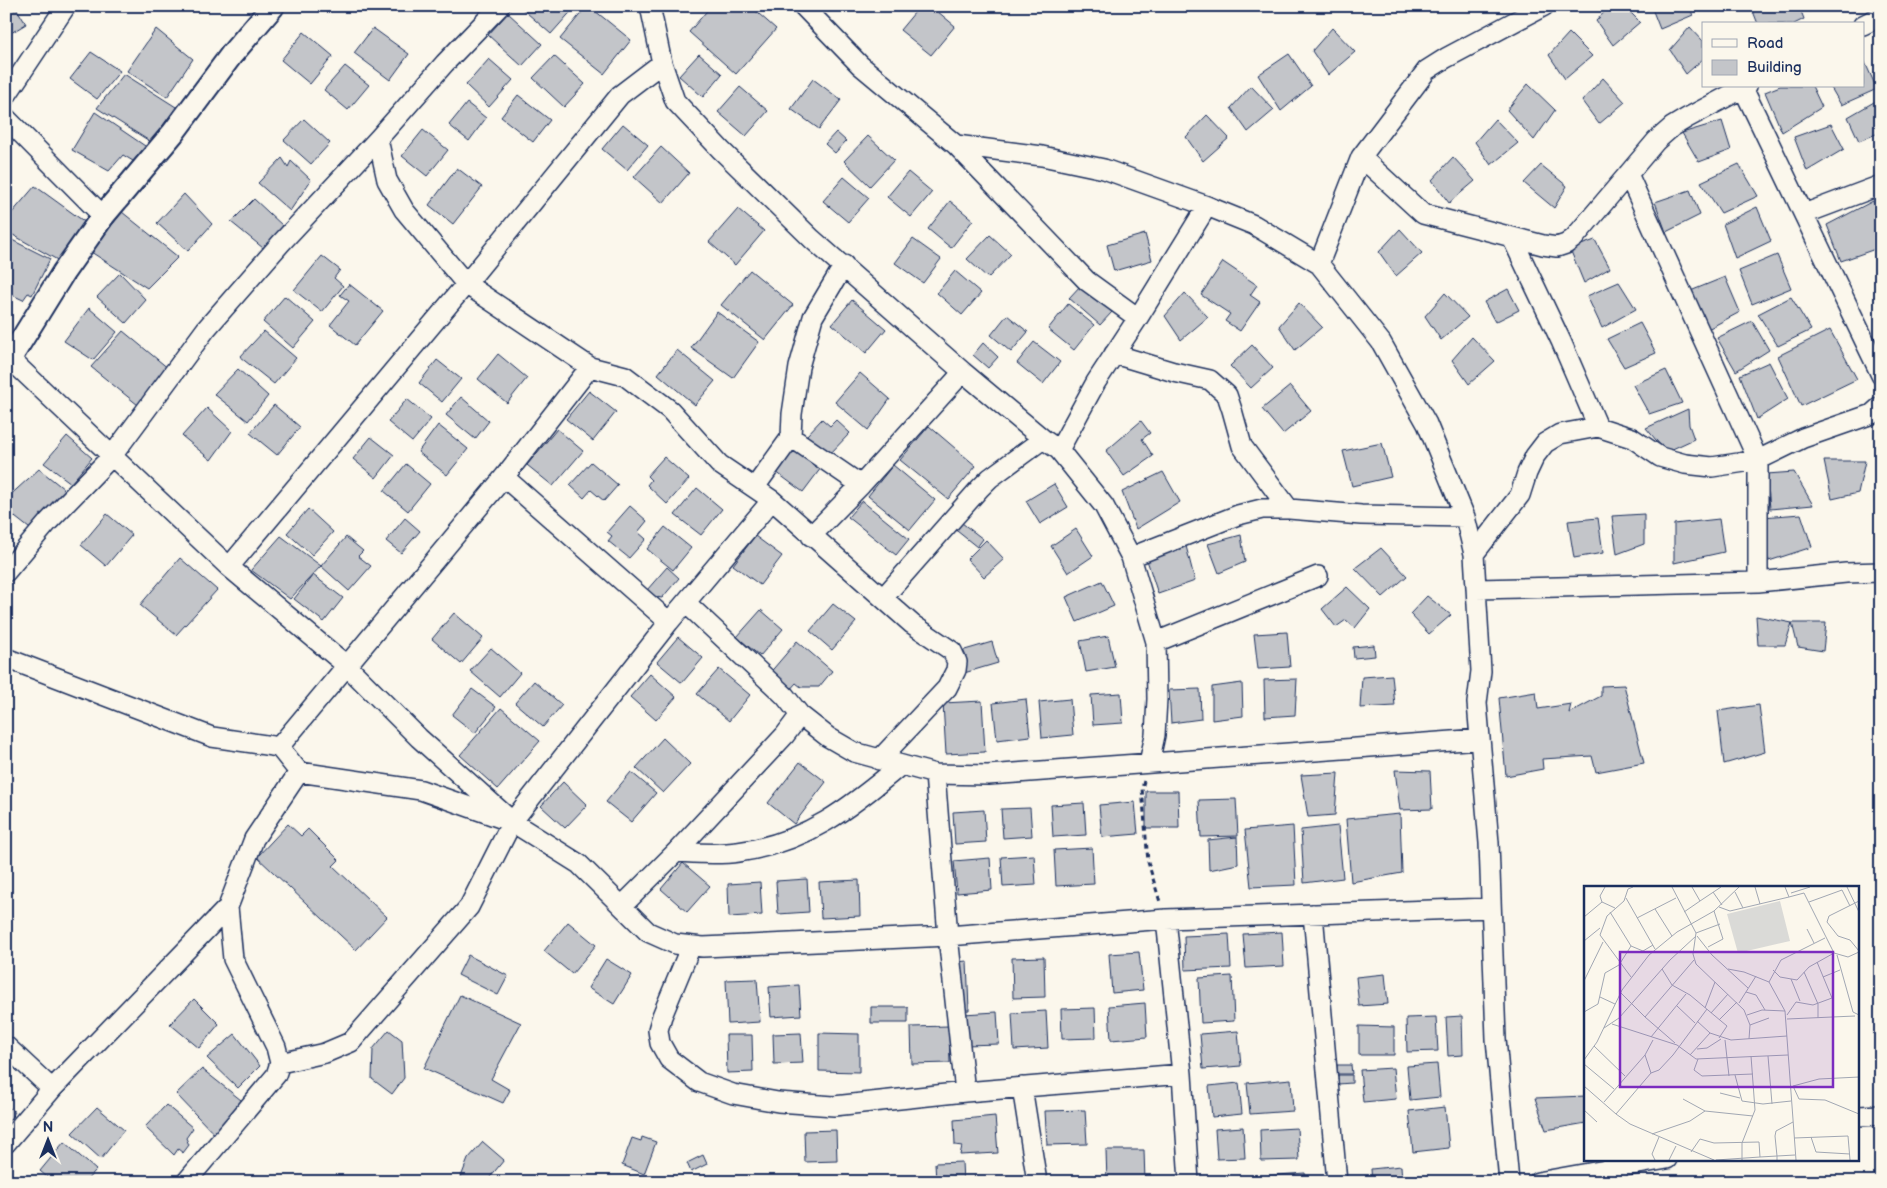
<svg xmlns="http://www.w3.org/2000/svg" width="1887" height="1188" viewBox="0 0 1887 1188" font-family="'Balsamiq Sans',sans-serif">
<rect width="100%" height="100%" fill="#fbf7ec"/>
<filter id="ink" filterUnits="userSpaceOnUse"><feTurbulence type="fractalNoise" baseFrequency=".02" numOctaves="2"/><feDisplacementMap in="SourceGraphic" scale="10" xChannelSelector="R" yChannelSelector="G"/><feConvolveMatrix kernelMatrix="1 2 1 2 8 2 1 2 1" color-interpolation-filters="sRGB"/></filter>
<g filter="url(#ink)">
<path fill="#c3c5c9" stroke="#1b2f5e" d="M6 6H15L26 24 6 36Z
M365 6H380L373 14Z
M519 6H574L575 7 551 34Z
M587 6H589L631 40 604 74 560 39Z
M711 6H750L776 29 736 74 689 32Z
M920 6H931L955 26 931 55 900 30Z
M1610 6H1624L1640 22 1613 45 1596 21Z
M1651 6H1688L1693 15 1660 29Z
M1751 6H1799L1804 19 1794 24H1758Z
M1807 6H1823L1809 12Z
M508 13 542 44 522 66 488 35Z
M1690 27 1703 41V59L1686 74 1670 50Z
M373 28 409 54 390 80 354 53Z
M1332 28 1355 52 1328 75 1312 51Z
M156 29 193 59 167 97 127 71Z
M304 32 333 56 310 84 281 60Z
M1569 33 1592 56 1565 79 1549 55Z
M91 52 120 71 97 99 70 79Z
M699 54 722 74 703 97 679 76Z
M1289 54 1311 86 1281 111 1258 75Z
M554 56 585 84 564 107 533 78Z
M1863 58 1877 89 1841 105 1830 86H1863Z
M489 59 513 80 489 107 466 85Z
M345 66 369 85 348 110 324 90Z
M124 74 176 107 151 142 97 108Z
M1603 78 1625 102 1599 124 1582 101Z
M813 79 841 100 819 129 791 109Z
M1528 84 1555 110 1534 140 1507 110Z
M1251 86 1274 110 1248 132 1231 108Z
M1780 86H1812L1822 107 1782 132 1765 92Z
M740 87 768 111 746 136 718 112Z
M518 95 550 120 533 142 501 117Z
M1881 98V132L1859 141 1848 117Z
M467 103 486 118 469 141 449 125Z
M95 112 148 148 138 164 123 155 109 171 72 150Z
M1207 115 1229 138 1203 161 1186 137Z
M304 119 330 143 311 164 284 140Z
M1495 119 1518 143 1491 165 1475 142Z
M1722 121 1731 150 1699 162 1682 133Z
M623 124 648 145 627 170 602 149Z
M1831 124 1844 149 1807 171 1794 137Z
M423 130 448 150 427 176 402 156Z
M836 132 846 141 835 153 825 144Z
M868 136 894 160 870 186 844 161Z
M661 147 689 173 663 203 634 177Z
M1453 157 1475 181 1449 203 1432 180Z
M282 158 288 167 291 161 311 180 290 211 258 183Z
M1739 164 1758 196 1721 213 1701 182Z
M1541 165 1567 186 1554 208 1524 183Z
M457 168 482 187 453 224 429 205Z
M908 172 932 192 911 217 887 197Z
M844 177 869 198 848 222 823 201Z
M35 186 89 225 61 262 6 231V220Z
M1690 190 1700 215 1666 232 1655 202Z
M184 194 212 224 188 251 157 223Z
M254 199 283 226 263 248 231 222Z
M950 201 973 220 951 248 928 229Z
M1873 201 1881 216V247L1841 261 1827 225Z
M1757 207 1771 241 1735 258 1723 224Z
M738 209 764 231 735 265 709 242Z
M122 212 178 257 147 288 91 252Z
M1400 229 1422 253 1396 276 1379 252Z
M1145 234 1152 260 1114 271 1107 245Z
M990 235 1011 254 988 278 967 259Z
M6 237 50 259 32 295 28 293 23 300 6 292Z
M913 239 941 259 923 283 895 263Z
M1595 240 1610 268 1584 283 1570 249Z
M1777 255 1791 288 1752 304 1739 271Z
M322 256 340 270 334 278 343 286 322 312 294 290Z
M1223 262 1257 285 1250 295 1260 302 1240 331 1225 321 1230 314 1201 295Z
M750 270 793 305 765 340 721 305Z
M955 271 981 293 962 315 937 293Z
M120 273 146 300 126 323 97 297Z
M1725 277 1740 312 1706 330 1688 292Z
M1619 282 1636 309 1602 328 1587 296Z
M349 284 383 311 355 345 330 325 349 301 340 295Z
M1081 285 1112 312 1100 325 1069 298Z
M1508 289 1519 310 1495 322 1484 302Z
M1185 293 1208 317 1181 340 1165 316Z
M1445 293 1468 317 1441 340 1425 316Z
M285 296 315 322 293 348 263 322Z
M1791 297 1811 330 1778 346 1758 314Z
M852 300 886 329 866 353 832 324Z
M1299 303 1322 327 1295 350 1279 326Z
M1068 304 1094 325 1074 350 1048 329Z
M89 308 117 332 93 360 64 341Z
M717 312 759 342 733 378 691 348Z
M1007 315 1028 332 1011 352 991 335Z
M1752 321 1769 350 1736 371 1717 338Z
M1640 323 1656 353 1624 367 1607 339Z
M1830 330 1857 379 1801 406 1778 356Z
M123 331 169 369 138 405 91 367Z
M264 331 296 358 274 384 240 357Z
M1472 337 1495 361 1469 384 1452 360Z
M1034 342 1060 362 1043 384 1017 363Z
M983 343 998 357 988 368 973 355Z
M1252 345 1273 368 1251 388 1230 366Z
M677 350 715 381 695 405 658 374Z
M498 354 527 378 507 403 478 379Z
M437 360 461 379 442 402 419 383Z
M1769 362 1788 399 1757 419 1740 375Z
M238 369 268 396 248 421 214 394Z
M1666 370 1682 403 1649 414 1633 385Z
M860 373 890 399 868 430 835 402Z
M1290 386 1311 411 1283 434 1262 409Z
M589 391 616 412 593 441 566 419Z
M461 397 489 421 475 439 446 415Z
M407 399 431 419 412 442 388 422Z
M274 405 300 427 277 455 250 433Z
M207 408 232 431 211 460 182 436Z
M1688 409 1689 425 1694 439 1666 452 1646 428Z
M822 419 830 426 836 420 850 433 828 456 806 436Z
M1141 421 1150 433 1142 439 1153 456 1124 476 1106 451Z
M438 425 468 449 447 475 418 452Z
M929 426 976 466 948 499 900 460Z
M557 429 583 451 553 486 527 465Z
M67 436 92 458 71 483 44 463Z
M371 437 394 455 376 478 353 459Z
M1382 443 1391 477 1352 486 1343 451Z
M794 448 821 468 803 492 776 472Z
M664 457 689 479 667 504 647 485 651 480 647 476Z
M1824 461H1865L1858 493 1832 499Z
M591 462 618 485 604 501 591 490 584 498 570 485Z
M406 464 430 484 408 511 384 491Z
M893 465 935 500 910 530 868 496Z
M39 469 69 493 34 532 6 510V499Z
M1163 472 1180 502 1136 529 1122 492Z
M1794 472 1813 505 1770 509 1767 474Z
M1054 484 1068 507 1040 524 1026 501Z
M697 488 722 509 701 535 675 515Z
M862 501 909 539 896 555 848 517Z
M630 506 647 521 638 532 646 539 629 558 608 541 612 536 607 532Z
M308 509 333 532 312 555 287 533Z
M107 514 132 535 106 566 81 545Z
M1644 514V544L1617 554 1612 516Z
M1801 514 1812 547 1769 561 1762 517Z
M405 518 420 531 401 553 386 541Z
M1598 518 1603 553 1574 558 1568 521Z
M1719 519 1724 552 1674 563V524Z
M958 520 983 539 977 547 952 527Z
M665 527 691 548 673 570 647 549Z
M1076 529 1093 556 1068 573 1051 546Z
M1241 535 1245 562 1219 573 1208 544Z
M281 536 321 566 290 599 251 570Z
M755 536 782 556 760 585 733 565Z
M346 537 363 551 358 556 371 566 349 591 321 566Z
M986 540 1004 559 984 577 967 559Z
M1186 546 1195 581 1158 594 1147 560Z
M1381 548 1407 576 1383 597 1355 568Z
M180 558 217 590 176 635 140 605Z
M667 567 679 578 662 598 656 597 647 590Z
M313 575 343 598 324 622 294 599Z
M1102 581 1114 606 1077 622 1066 597Z
M1347 587 1370 609 1355 628 1346 620 1336 627 1322 609Z
M1427 596 1451 615 1429 634 1410 614Z
M833 604 856 622 832 650 810 631Z
M761 610 783 629 760 656 737 637Z
M454 613 483 638 461 664 432 639Z
M1756 616 1792 623 1785 645H1758Z
M1792 623H1826L1823 651 1798 647Z
M1287 632 1290 667 1258 669 1254 634Z
M1108 636 1115 667 1086 672 1080 641Z
M678 637 703 658 682 683 657 662Z
M797 641 832 671 819 687H801L796 683 788 692 768 675Z
M992 642 998 663 964 673 958 652Z
M1374 645 1375 656 1354 658 1353 647Z
M491 648 520 673 500 697 470 671Z
M719 669 750 695 729 721 697 694Z
M650 674 676 697 656 720 630 697Z
M1392 675 1395 706 1360 708 1362 677Z
M1297 679 1295 715 1265 717 1264 680Z
M534 681 562 705 543 727 515 703Z
M1242 683 1243 716 1212 720V687Z
M1624 685 1644 763 1596 772 1592 756 1542 759 1543 769 1506 776 1499 698 1536 692 1538 709 1571 704 1569 713 1601 696V686Z
M472 689 496 707 475 733 452 715Z
M1200 689 1201 719 1171 723 1169 690Z
M1121 693 1123 723 1093 725 1091 695Z
M1026 699 1030 736 997 740 993 703Z
M1070 699 1073 735 1042 738 1039 702Z
M982 701 985 752 946 754 943 703Z
M1759 705 1765 752 1724 764 1718 711Z
M501 708 540 741 498 789 460 755Z
M663 738 690 764 663 793 636 768Z
M800 762 826 782 794 824 768 803Z
M1395 770 1430 771 1432 809 1400 810Z
M631 772 656 793 631 822 606 802Z
M1338 773 1335 815 1308 817 1301 775Z
M563 782 587 805 565 828 541 806Z
M1146 791H1178L1179 828H1146Z
M1236 799 1238 836 1201 837 1199 800Z
M1135 802 1138 834 1102 837 1099 805Z
M1084 803 1086 835 1053 837 1051 805Z
M1030 808 1032 836 1003 838 1001 809Z
M984 810 986 842 955 844 953 812Z
M1400 814 1402 873 1351 882 1346 819Z
M288 824 301 836 308 829 339 860 333 866 387 917 356 950 257 857Z
M1293 826 1296 885 1251 887 1245 830Z
M1338 826 1343 878 1304 883 1301 830Z
M1237 837 1238 864 1209 870 1208 840Z
M1092 848 1094 884 1056 886 1054 850Z
M1034 855 1036 885 1003 887 1001 857Z
M990 858 992 890 957 893 954 861Z
M683 863 710 886 687 912 661 889Z
M807 879 809 912 778 914 776 881Z
M859 880 860 916 821 918 819 882Z
M760 882 762 915 729 917 728 884Z
M568 922 596 945 572 974 544 951Z
M1282 932 1284 966 1246 968 1243 934Z
M1229 934 1231 968 1185 970 1184 936Z
M1139 952 1143 990 1112 993 1109 954Z
M468 955 508 976 498 995 458 975Z
M1044 957 1045 997 1013 998 1012 958Z
M606 959 632 975 614 1004 588 988Z
M967 961 969 1010 958 1011 956 962Z
M1385 974 1388 1004 1359 1006 1356 977Z
M1232 976 1234 1021 1201 1023 1199 978Z
M757 979 760 1022 728 1024 726 980Z
M799 985 801 1015 771 1017 769 987Z
M460 995 521 1023 491 1079 510 1090 503 1103 424 1068Z
M194 999 219 1024 199 1048 170 1024Z
M1145 1003 1147 1037 1111 1040 1109 1006Z
M871 1007H908V1023H871Z
M1095 1008 1096 1038 1062 1039 1061 1009Z
M1046 1011 1048 1048 1014 1050 1012 1013Z
M997 1012 999 1044 965 1045 963 1014Z
M1462 1016 1463 1055 1448 1056 1446 1017Z
M1436 1017 1438 1051 1407 1052 1406 1018Z
M949 1026 950 1063 912 1064 911 1027Z
M1359 1026 1394 1027V1055H1359Z
M389 1030 402 1040 404 1078 392 1094 372 1079 373 1049Z
M1238 1031 1241 1066 1203 1069 1200 1034Z
M801 1033 803 1063 774 1064 773 1034Z
M819 1033 859 1034V1072L819 1071Z
M235 1034 260 1066 238 1088 207 1058Z
M726 1035H752L753 1072 727 1073Z
M1437 1064 1440 1097 1410 1100 1407 1066Z
M1337 1065H1351L1352 1074H1337Z
M1393 1068 1396 1099 1363 1102 1360 1070Z
M202 1069 246 1104 217 1137 176 1094Z
M1338 1075H1352V1083L1338 1084Z
M1291 1079 1293 1111 1250 1114 1247 1083Z
M1239 1083 1242 1114 1212 1117 1209 1086Z
M1586 1096V1123L1546 1130 1535 1098Z
M6 1105 15 1112 6 1125Z
M166 1105 193 1128 186 1138 189 1145 183 1153 178 1149 174 1155 145 1127Z
M97 1107 124 1130 101 1159 72 1133Z
M1445 1107 1449 1148 1413 1152 1409 1111Z
M1085 1110 1087 1144 1047 1145 1045 1111Z
M995 1116 998 1153 960 1155 962 1146 955 1145 954 1120Z
M1243 1127 1245 1158 1217 1159 1215 1129Z
M1297 1128 1299 1160 1261 1161 1260 1130Z
M836 1130 837 1161 805 1162 804 1131Z
M642 1137 656 1142 644 1174 622 1165 632 1138 641 1141Z
M64 1142 96 1170 85 1182H53L40 1171Z
M483 1142 504 1160 486 1182H459L468 1159Z
M1106 1150H1144L1145 1182H1107Z
M703 1155 707 1164 691 1172 687 1163Z
M962 1162 963 1182H936L935 1163Z
M1401 1166 1402 1182H1372L1371 1169Z
M1305 1173 1306 1182H1266L1265 1176Z
M1249 1180V1182H1219Z"/>
<g fill="none" stroke-linecap="round" stroke-linejoin="round">
<defs>
<path id="minor" d="M650 6 662 63 675 101 721 150 812 239 963 372 1043 439 1059 450 1104 506 1131 557 1156 642 1157 699 1155 735 1149 763
M803 6 860 65 956 145 1087 281 1138 318
M1863 25 1881 16
M1743 88 1881 375
M6 96 66 6
M6 118 103 216
M378 139 387 180 404 210 466 284 590 367 625 376 670 410 719 464 772 500 912 624 952 651 957 662 956 670 947 688 879 760
M956 145 1042 156 1104 169 1207 206 1254 225 1319 264 1381 342 1427 424 1465 517 1474 554 1481 671 1477 703 1489 843 1496 1039 1509 1182
M1361 157 1423 214 1543 245 1557 247 1566 244 1574 238 1656 141 1672 127 1687 118 1747 86
M1628 174 1758 460V582
M1804 214 1881 185
M1512 238 1561 341 1598 427
M1319 264 1361 157 1427 70 1446 58 1544 6
M1114 354 1174 372 1210 380 1227 395 1232 410 1242 446 1289 509
M10 359 229 567 466 284 620 95 662 63
M791 437 861 485
M1059 450 1096 382 1138 318 1207 206
M504 477 669 622
M755 487 791 437 792 414 799 367 813 317 844 265
M811 536 861 485 963 372
M1474 554 1520 495 1527 473 1535 456 1545 443 1560 434 1598 427 1632 438 1660 457 1685 464 1712 467 1758 460 1803 438 1872 414 1881 406
M1131 557 1238 515 1262 509H1289L1361 515 1465 517
M229 567 346 665 419 738 506 816
M6 572 49 521 112 456 206 329 281 243 378 139 445 63 500 6
M1477 589 1758 582 1846 573 1881 572
M883 598 980 488 990 478 1043 439
M1156 642 1318 576
M6 658 212 737 279 747 299 772 421 790 512 822 579 864 648 932 675 944 703 947 948 936 1166 919 1490 908
M800 715 828 737 854 752 935 774 988 775 1480 739
M279 747 504 477 590 367
M935 774 948 936 965 1092
M676 852C696 853 718 855 738 852 806 843 850 808 901 765
M622 906 676 852 785 735 800 715 785 696 686 603
M1313 914 1337 1182
M1166 919 1182 1074 1189 1182
M691 946 662 1016 658 1030 660 1043 669 1059 699 1082 733 1094 778 1102 834 1106 965 1092 1182 1074
M6 1046 52 1089
M280 1063 325 1053 351 1042 469 907 512 822 669 622 772 500
M1022 1087 1037 1182
M1858 1116 1881 1115
M6 1143 52 1089 228 907
M186 1182 276 1075 280 1063 276 1047 233 959 228 907 254 839 299 772
M1538 1182 1667 1159"/>
<path id="tertiary" d="M6 365 63 273 103 216 173 133 232 54 273 6"/>
</defs>
<use href="#minor" stroke="#1b2f5e" stroke-width="22"/>
<use href="#tertiary" stroke="#1b2f5e" stroke-width="26"/>
<path stroke="#1b2f5e" stroke-width="3" stroke-dasharray="5 4" stroke-linecap="butt" d="M1144 781 1142 788 1148 862 1160 902"/>
<use href="#minor" stroke="#fbf7ec" stroke-width="19"/>
<use href="#tertiary" stroke="#fbf7ec" stroke-width="22"/>
</g>
</g>
<g transform="translate(1584 886)">
<rect width="275" height="275" fill="#fbf7ec"/>
<path d="M196 15 206 55 154 67 143 28Z" fill="#dadad7"/>
<path fill="none" stroke="#a1a7b3" stroke-width="1" d="M88 1 112 47 109 68 112 78 160 124 166 139 165 153M108 1 116 15 137 1M171 1 176 18M263 1 275 26M129 6 138 19M151 6 159 22M207 7 226 1M205 11 220 7 250 67 264 71 275 66M42 12 71 63M275 15 245 30 243 36 254 50 266 54 275 65M18 16 16 10 21 1M225 16 258 4 266 20M135 21 146 25 205 11 201 1M71 23 88 50M100 26 116 15M0 31 18 16 31 22M53 32 92 12M223 43 230 57M112 47 136 38M113 50 128 69 164 102M0 55 16 42M47 60 59 65 69 59M124 61 139 53 130 25M253 69 269 126 275 129M78 83 88 99 106 109 143 140 135 152M144 83 160 86 185 96 201 125 212 274M189 84 196 91 213 94 225 81 250 67M220 86 234 118V132M47 91 16 49 23 30 40 15 44 3 49 1M239 91 256 84M207 93 216 115M0 95 19 56M185 96 197 74 241 52M162 106 172 109 181 124M37 107 61 131 110 74M16 111 31 118M155 117 172 90M93 120 111 137M121 122 131 96M0 126 14 118 21 87 35 79 47 60 26 26M127 127 144 108M163 129 178 124 201 125M203 129 212 116 229 119 248 112 233 76M61 131 91 157M203 133 271 130M135 134 153 116M28 138 93 159 112 173 204 169M166 139 185 132M20 142 35 132 86 74 112 50M126 147 147 154 203 150M67 151 102 108M141 154 145 190M10 160 41 190M113 163 123 162 137 153M106 169 126 147 113 135M184 170 188 218M114 173 110 184 118 190 169 188M0 174 13 156 38 104 65 69 93 46 130 25 155 1M0 178 30 203M67 187 61 169 69 154M151 189 158 215 179 218 207 215M0 200 32 228 67 187 75 184 89 169 123 123M209 200 215 213 241 214 275 228M209 200 235 193 275 191M136 207 156 212M99 213 121 225M20 216 61 169M0 224 13 236M32 228 46 238 130 274M209 236 192 245 191 250 193 270 211 269M68 248 106 235 121 225 169 230M227 251 232 266 266 268M210 252 264 250 266 274M107 266 116 253 130 257 175 256 176 271 132 274M176 271 193 270V274M71 274 68 268 75 251M85 274 92 260M158 274V257L171 224 167 170"/>
<path fill="#7b2cbf" fill-opacity="0.15" stroke="#7b2cbf" stroke-width="2.5" d="M36 66H249V201H36Z"/>
<rect width="275" height="275" fill="none" stroke="#1b2f5e" stroke-width="2.5"/>
</g>
<rect width="1887" height="1188" fill="none" stroke="#fbf7ec" stroke-width="25"/>
<rect x="12" y="12" width="1862" height="1163" fill="none" stroke="#1b2f5e" stroke-width="2" filter="url(#ink)"/>
<rect x="1702" y="22" width="162" height="65" fill="#fbf7ec" stroke="#a1a7b3"/>
<rect x="1712" y="39" width="25" height="8" fill="#fbf7ec" stroke="#a1a7b3"/>
<text x="1747" y="48" font-size="15" fill="#1b2f5e">Road</text>
<rect x="1712" y="60" width="25" height="15" fill="#c3c5c9" stroke="#a1a7b3"/>
<text x="1747" y="72" font-size="15" fill="#1b2f5e">Building</text>
<g transform="translate(48 1140)" stroke="#fbf7ec" stroke-width="4" paint-order="stroke">
<path d="M0-4L9 19L0 12L-9 19Z" fill="#1b2f5e"/>
<text y="-8" font-size="14" font-weight="bold" text-anchor="middle" fill="#1b2f5e">N</text>
</g>
</svg>
